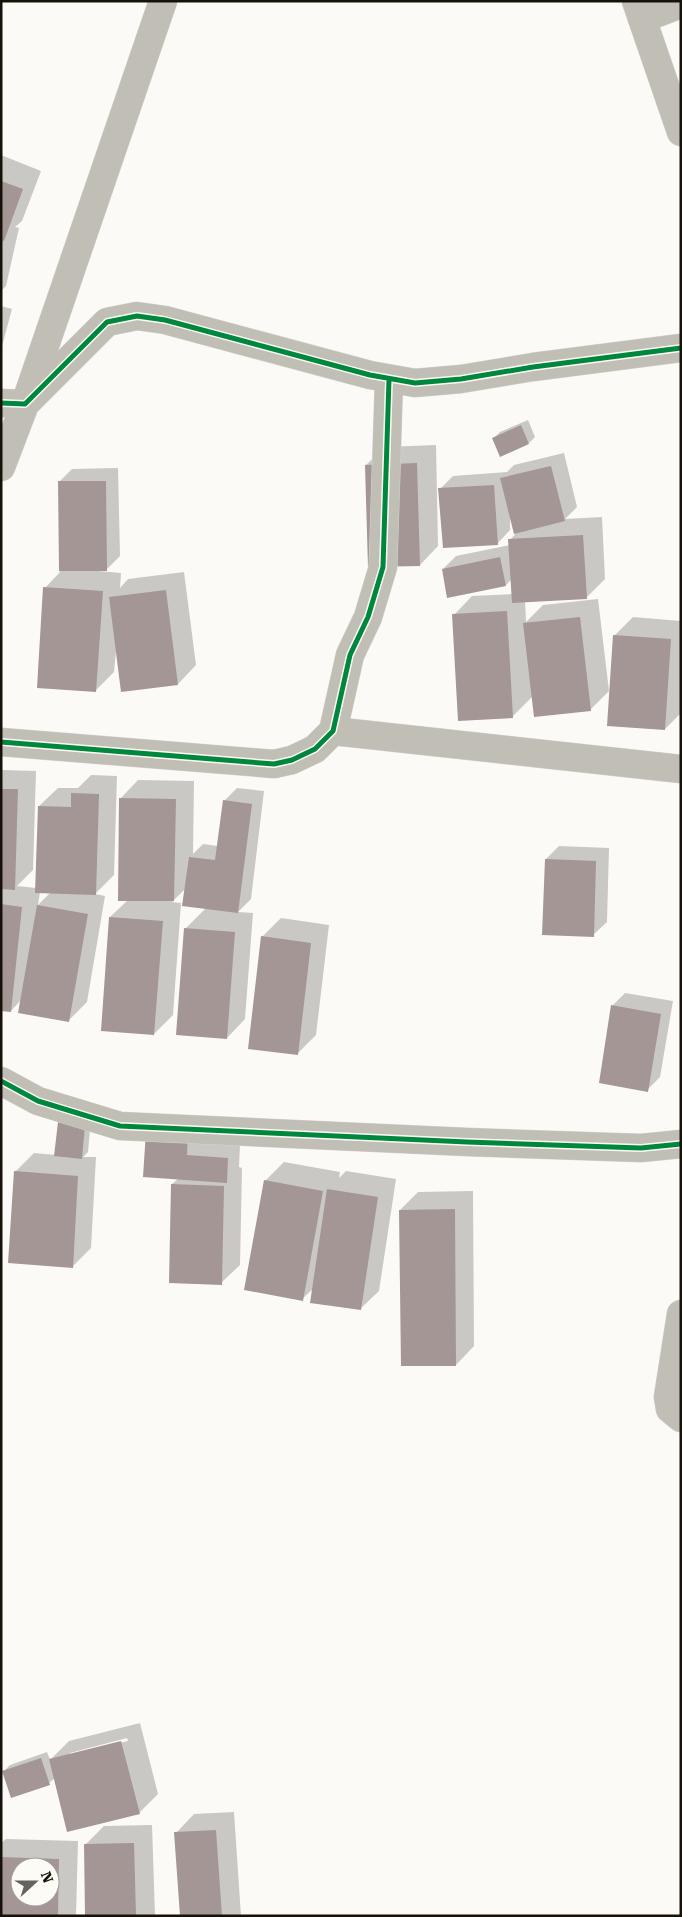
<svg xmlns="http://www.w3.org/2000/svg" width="682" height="1917" viewBox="0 0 682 1917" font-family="'Roboto Serif',serif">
<rect width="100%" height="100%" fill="#fcfaf7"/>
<path fill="#0003" fill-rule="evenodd" d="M1 155 41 171 22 221 15 227 19 228 6 286 1 291Z
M1 306 12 309 1 350Z
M528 420 535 437 529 443 493 439 500 432Z
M436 445 438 546 420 565 366 465 385 447Z
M564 453 577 507 565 519 602 517 605 579 587 597 525 601 526 622 543 605 598 599 609 691 590 710 533 696 512 717 454 615 472 596 513 594 512 579 506 585 443 569 456 556 510 545V540L518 531 510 518V530L497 544 440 489 453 476 507 472 514 465Z
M118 468 120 556 107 569H98V571L121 573 120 588 128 579 184 572 196 665 178 684 116 651 114 672 96 690 45 588 60 572 59 482 72 469Z
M633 617 681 621V713L665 729 614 636Z
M2 770 36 771 33 870 17 886 36 888 39 806 58 788H78L91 775 117 776 114 875 95 894 105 896 87 1002 68 1021 21 1000 11 1011 1 1009ZM40 892H51L38 905Z
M138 780 194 781 193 854 203 844 218 846 224 801 237 788 264 791 251 899 238 912 253 913 245 1019 227 1038 186 928 206 908 186 888 172 902 181 903 173 1015 154 1034 110 917 128 900 120 799Z
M559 846 609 848 607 922 593 935 546 859Z
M281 918 329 925 316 1035 297 1054 262 937Z
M625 993 673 1001 660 1077 647 1090 612 1006Z
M66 1116 91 1119 88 1152 83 1157H96L91 1248 72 1267 15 1172 34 1153 56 1155 59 1123Z
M147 1132 240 1145 239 1167 242 1168 240 1265 221 1283 172 1184 179 1178Z
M284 1162 340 1172 339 1178 346 1171 396 1179 379 1291 360 1309 313 1289 302 1299 265 1181Z
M473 1191 474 1346 456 1365 400 1210 418 1192Z
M140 1723 158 1794 139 1813 55 1778 49 1783 4 1771 10 1765 47 1752 50 1760 69 1741ZM127 1738 128 1741 70 1755V1753Z
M234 1812 241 1916H181L176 1833 194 1814Z
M152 1825 155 1916H87L85 1845 104 1826Z
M6 1839 78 1841 76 1916H1V1843ZM20 1867H50V1897H20Z"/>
<path fill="#a39695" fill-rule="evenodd" d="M1 181 23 189 4 241 1 240Z
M521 425 529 444 500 457 492 438Z
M417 463 420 566 368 567 365 465Z
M551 466 565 521 514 534 500 478Z
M58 481H106L107 571H59Z
M494 485 498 545 443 548 438 488Z
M583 535 587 599 512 603 508 539Z
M500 557 506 586 447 598 442 569Z
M43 587 103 591 96 692 37 688Z
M166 590 178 685 121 692 109 597Z
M507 611 513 718 458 721 452 614Z
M580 617 591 711 534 717 523 623Z
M613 635 671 639 665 730 607 726Z
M1 789H18L15 890 1 889Z
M71 793 99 794 96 895 35 893 38 806 71 807Z
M119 798 176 799 174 901H118Z
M223 800 252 804 238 913 182 906 189 857 215 860Z
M545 859 596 861 594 937 542 935Z
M1 904 22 907 11 1012 1 1011Z
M37 905 88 914 69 1022 18 1013Z
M109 917 163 921 154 1035 101 1031Z
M184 928 235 932 227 1039 176 1035Z
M261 936 311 943 298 1055 248 1049Z
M611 1005 661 1014 648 1092 599 1083Z
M58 1122 85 1125 82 1159 54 1156Z
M146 1131 188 1134 187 1155 228 1158 227 1183 143 1177Z
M14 1171 78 1176 73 1268 8 1263Z
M264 1180 323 1191 303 1301 244 1290Z
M171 1184 224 1186 222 1285 169 1283Z
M327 1189 378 1197 361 1310 310 1303Z
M455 1209 456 1366H401L399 1210Z
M121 1741 140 1814 67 1832 49 1759Z
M41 1758 50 1785 11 1798 2 1771Z
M216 1830 222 1916H180L174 1832Z
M134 1843 136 1916H85L84 1844Z
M1 1857 59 1859 58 1916H1ZM20 1867H50V1897H20Z"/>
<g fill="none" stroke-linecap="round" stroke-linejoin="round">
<defs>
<path id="minor" d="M636 1 681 132
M642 19 681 4
M1 403 25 404 107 322 137 316 165 320 370 375 415 383 461 379 533 367 681 348
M1 467 25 404 163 1
M333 731 681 769
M1 742 274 764 292 760 315 749 333 731 350 655 368 617 383 567 389 379
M1 1081 38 1101 120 1126 467 1142 641 1148 681 1144
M681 1314 668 1397 670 1409 681 1418"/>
</defs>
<use href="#minor" stroke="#d6d5d2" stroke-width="29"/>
<use href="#minor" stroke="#c1beb6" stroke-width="28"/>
<defs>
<path id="cycleway" d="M1 403 25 404 107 322 137 316 165 320 370 375 415 383 461 379 533 367 681 348
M1 742 274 764 292 760 315 749 333 731 350 655 368 617 383 567 389 379
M1 1081 38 1101 120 1126 467 1142 641 1148 681 1144"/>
</defs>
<use href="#cycleway" stroke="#fdfbf6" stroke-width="8"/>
<use href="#cycleway" stroke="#00873e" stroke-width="5"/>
</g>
<rect width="682" height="1917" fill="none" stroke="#161209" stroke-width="5"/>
<g transform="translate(35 1882) rotate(69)"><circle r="24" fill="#fdfbf6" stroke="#a19e97"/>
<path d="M0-4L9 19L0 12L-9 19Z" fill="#66635c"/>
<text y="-8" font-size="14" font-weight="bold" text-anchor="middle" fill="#161209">N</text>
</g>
</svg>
